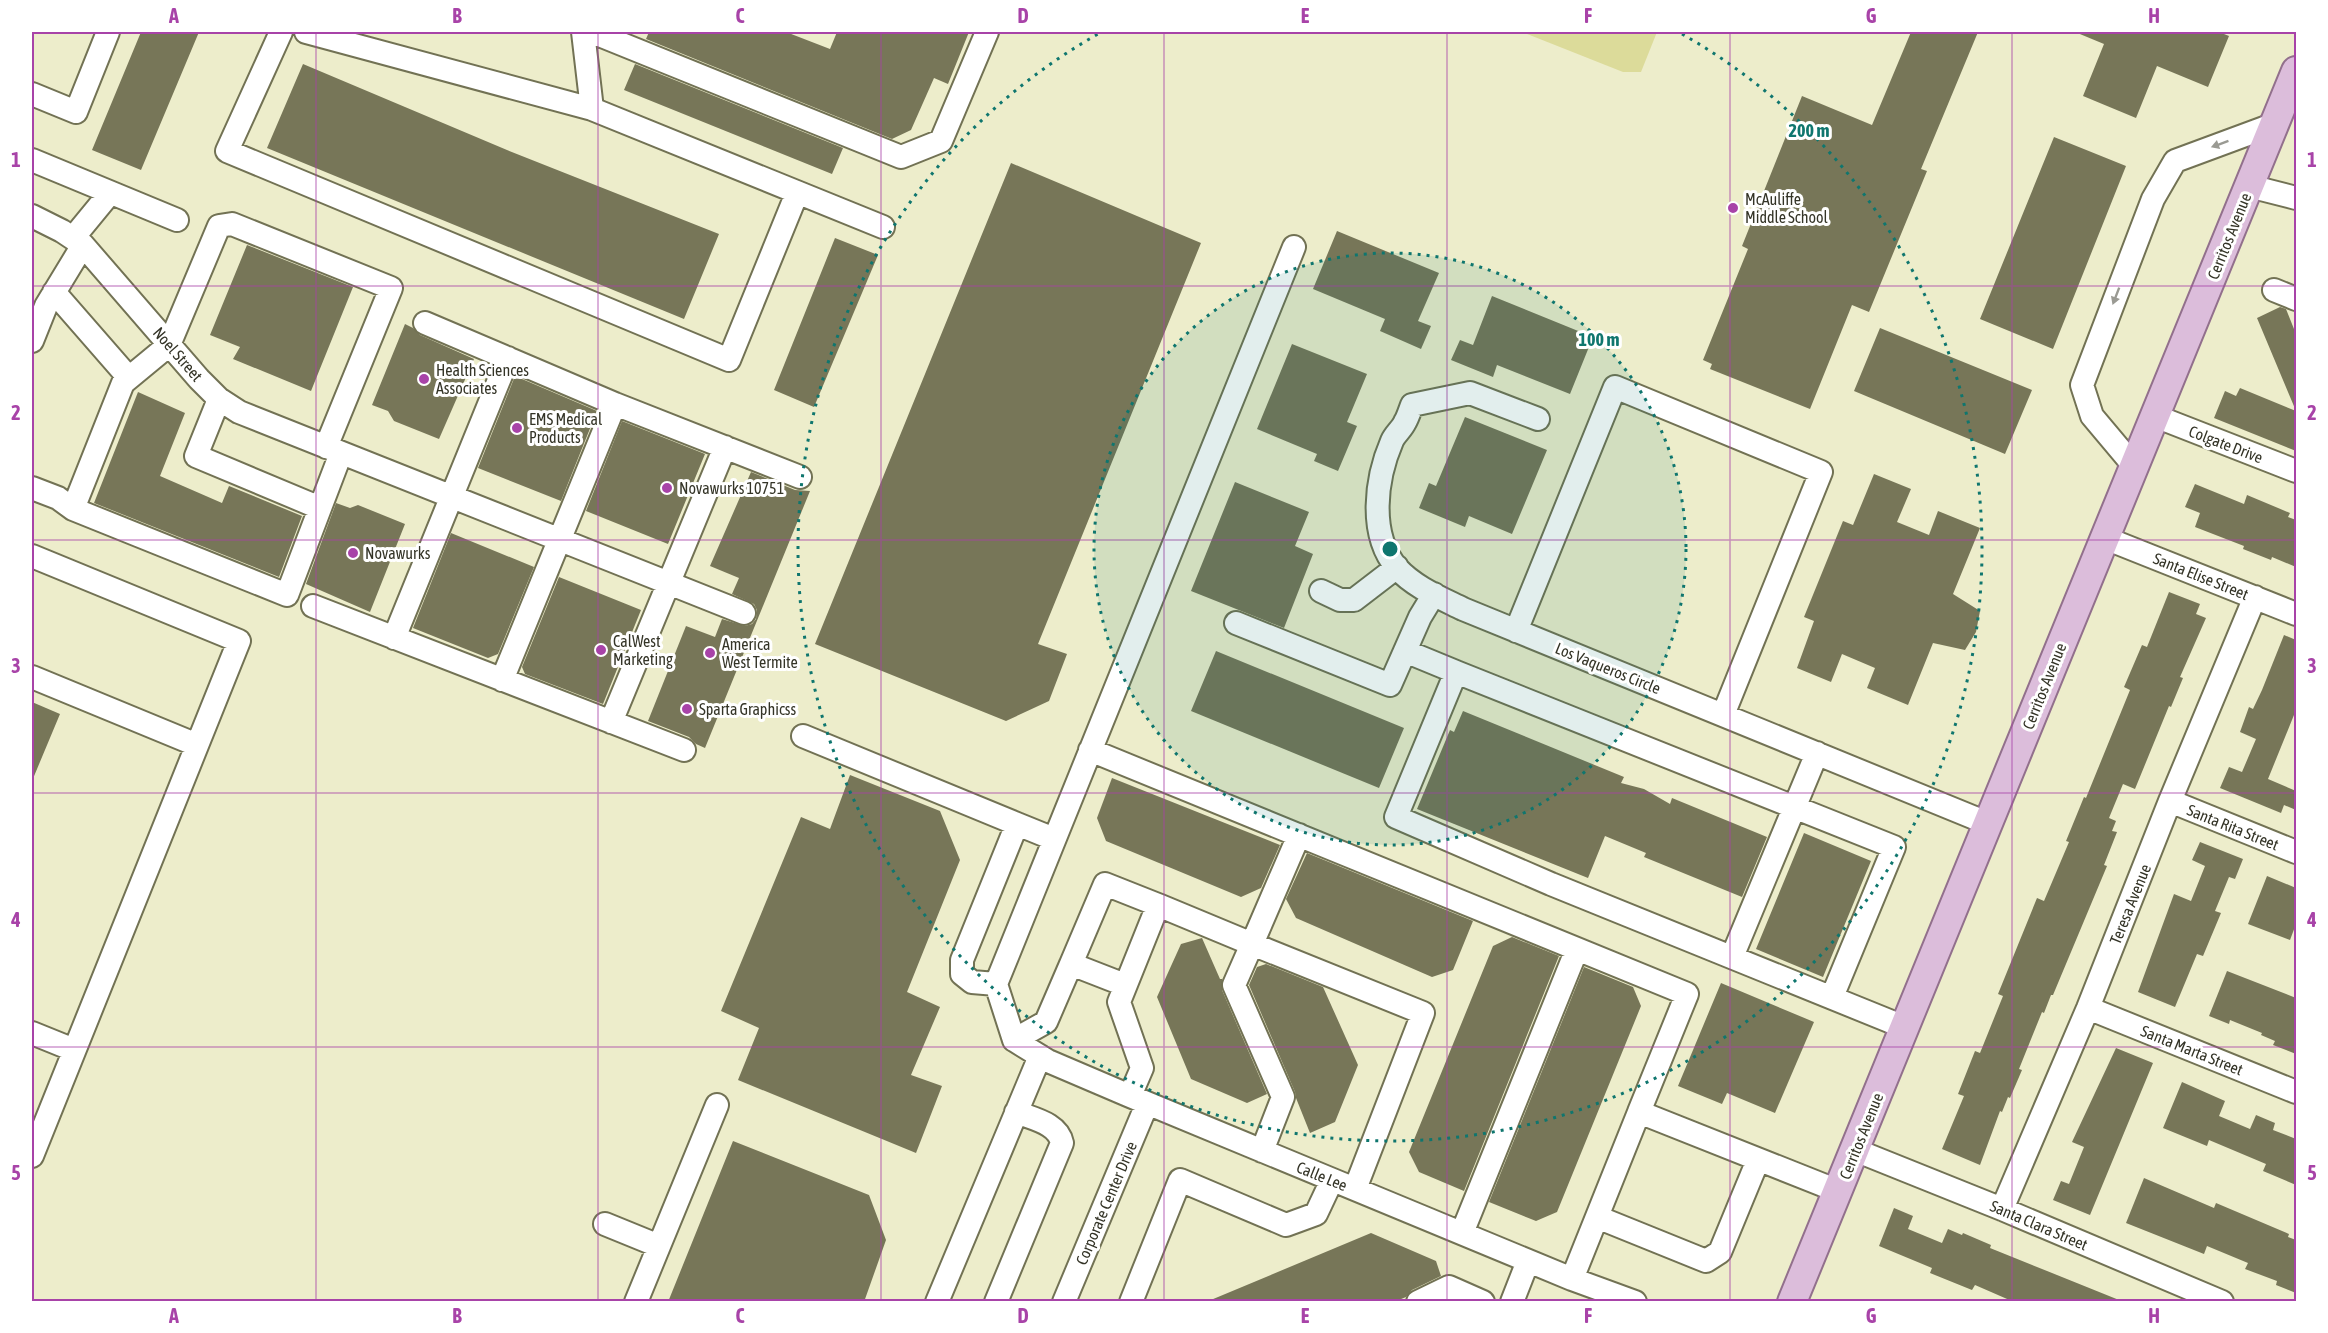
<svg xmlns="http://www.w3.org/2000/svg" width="2328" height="1333" viewBox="0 0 2328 1333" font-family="'Asap Condensed',sans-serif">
<rect width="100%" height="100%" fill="#ededcb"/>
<path fill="#dcdb9a" d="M1522 32H1657L1641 72H1623Z"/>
<path fill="#777658" d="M141 32H199L141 170 92 150Z
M649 32H786L830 49 837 32H969L948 84 934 78 911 130 892 139 646 39Z
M1911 32H1978L1921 169 1927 171 1869 312 1852 305 1810 409 1710 369 1712 364 1703 360 1748 249 1742 246 1802 96 1872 125Z
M2075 32H2219L2229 36 2208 87 2157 66 2136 118 2083 96 2104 44Z
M303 64 507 150 719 234 684 319 267 148Z
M635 64 843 148 832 174 624 90Z
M2054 137 2126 166 2053 349 1980 319Z
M1011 163 1201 243 1038 644 1067 654 1049 701 1006 721 815 644Z
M1337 231 1439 273 1418 321 1431 326 1421 349 1380 331 1385 319 1313 289Z
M835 238 878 255 814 407 774 390Z
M247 245 353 287 311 391 233 359 240 347 210 335Z
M1492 296 1593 337 1570 394 1497 365 1493 377 1451 360 1460 340 1473 345Z
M2280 307 2286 309 2296 334V451L2214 418 2225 391 2236 396 2240 388 2296 411 2257 318Z
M405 324 413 328 420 335 474 359 439 439 394 421 388 411 372 405Z
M1880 328 2032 390 2005 454 1854 391Z
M1292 344 1367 374 1347 422 1357 426 1338 471 1314 461 1317 454 1257 429Z
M515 376 597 411 561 501 478 468Z
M138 392 185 413 160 476 222 503 229 486 302 516 279 577 94 503Z
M1465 417 1547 450 1512 534 1469 516 1465 527 1419 508 1429 483 1436 486Z
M622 421 705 454 668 544 586 511Z
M751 472 795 490 810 491 705 748 696 744 689 737 648 721 686 626 715 637 722 619 745 626 752 624 756 619 757 610 754 604 732 594 739 578 710 566Z
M1874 474 1911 489 1897 522 1929 535 1938 511 1980 528 1953 594 1980 611 1976 632 1965 650 1933 643 1908 705 1867 688 1875 668 1842 654 1831 682 1797 668 1814 621 1804 617 1843 521 1853 525Z
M1235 482 1309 512 1295 546 1313 554 1284 628 1191 591Z
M2195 484 2244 504 2247 495 2290 513 2288 517 2296 520V567L2272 557 2271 560 2243 549 2244 546 2195 527 2200 513 2185 507Z
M336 503 350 508 358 505 405 524 370 612 306 584Z
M451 533 534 567 498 654 488 658 413 628Z
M559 577 641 610 603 704 525 674 522 667Z
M2169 592 2200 604 2196 614 2206 618 2180 677 2183 678 2171 707 2169 706 2135 789 2123 784 2109 818 2116 821 2112 831 2117 832 2104 865 2107 866 2053 995H2051L2044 1013 2042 1012 2019 1069 2022 1070 2010 1098 2008 1097 2002 1112 2000 1111 1980 1165 1942 1149 1964 1096 1958 1094 1975 1051 1980 1053 2003 996 1998 994 2037 898 2044 901 2069 842 2066 841 2084 797 2086 798 2130 690 2124 687 2142 645 2147 647Z
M2284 635 2296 640V710L2268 779 2296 791V810L2284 805 2281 813 2220 788 2229 767 2242 772 2256 739 2240 732 2249 707 2253 709 2262 690Z
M1216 651 1404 728 1379 788 1191 711Z
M32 702 60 714 32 781Z
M1463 711 1624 777 1621 783 1644 789 1670 804 1672 798 1767 837 1742 897 1644 857 1646 853 1605 836 1588 878 1417 809 1450 730 1454 732Z
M850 775 940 811 960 860 907 992 940 1007 911 1075 942 1086 916 1153 738 1080 759 1028 721 1011 801 817 830 829Z
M1112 778 1280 845 1261 888 1241 897 1106 841 1097 818Z
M1804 833 1871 861 1823 977 1756 949Z
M2200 842 2243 859 2235 879 2229 877 2215 911 2221 913 2203 956 2197 954 2175 1007 2138 992 2174 894 2191 901 2205 866 2192 860Z
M1307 853 1473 921 1453 970 1432 977 1296 918 1286 899Z
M2267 876 2296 888V924L2290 940 2248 924Z
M1512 937 1559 956 1464 1191 1419 1172 1409 1152 1493 946Z
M1202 938 1220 979H1222V990L1267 1094 1247 1103 1191 1079 1157 997 1181 944Z
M1266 964 1323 987 1358 1065 1335 1122 1310 1133 1296 1098 1295 1092 1249 985 1257 967Z
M1584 967 1633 987 1641 1006 1557 1212 1536 1221 1489 1202Z
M2227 971 2296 998V1054L2273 1045 2275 1041 2261 1035 2262 1033 2230 1020 2229 1024 2209 1016Z
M1721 983 1814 1022 1775 1113 1727 1093 1722 1104 1678 1086Z
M2116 1048 2153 1063 2090 1215 2053 1200 2061 1181 2069 1184 2084 1147 2072 1142Z
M2182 1082 2225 1101 2219 1116 2250 1129 2256 1115 2275 1123 2273 1130 2296 1139V1185L2263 1171 2266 1164 2209 1140 2207 1146 2163 1128Z
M733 1141 869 1195 886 1240 864 1302H668Z
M2144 1178 2214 1208 2216 1203 2289 1234 2288 1237 2296 1240V1293L2276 1285 2277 1281 2245 1269 2248 1263 2207 1246 2204 1254 2126 1223Z
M1894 1208 1913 1216 1908 1229 1942 1243 1948 1229 1962 1235 1963 1233 1991 1245 1990 1248 2124 1302H2014L1975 1285 1972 1290 1930 1273 1932 1268 1879 1246Z
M1371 1233 1436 1261 1441 1276 1412 1290 1406 1297 1394 1302H1206Z"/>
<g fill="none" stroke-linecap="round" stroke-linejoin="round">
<defs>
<path id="minor" d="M281 32 227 151 729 360 797 193
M306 32 592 109
M583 32 592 109 883 227
M592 32 901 157 941 141 987 32
M32 94 76 112 108 32
M32 160 177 220
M2249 186 2296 198
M32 216 62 231 83 245 199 379 219 399 239 412 744 613
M73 238 110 193
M2274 290 2296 299
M54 292 129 378
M425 323 615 404 800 477
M32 341 46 306 83 245
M219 399 196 456 320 508
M2155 416 2296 471
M1538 419 1470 393 1412 405C1410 410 1408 417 1405 422 1402 429 1395 434 1392 441 1376 478 1368 534 1397 568 1414 587 1441 598 1463 609L1987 823
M2134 466 2092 416 2082 385 2153 199 2175 161 2275 124
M32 488 58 498 73 509 287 595 341 453
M73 509 123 383 169 345 219 226 232 224 391 288 326 447
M2105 538 2296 614
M32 556 239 641 32 1156
M1321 591 1340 600H1354L1397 567
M313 606 684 750
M1236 623 1390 685 1420 617 1434 594
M1516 631 1615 387 1821 472 1723 715
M394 638 508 358
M1405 651 1456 672
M32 677 197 745
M502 680 615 404
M611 722 725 447
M803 736 1017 824
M1090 750 1687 994 1639 1112
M2170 801 2296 852
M1732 957 1817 753
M996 984 972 982 962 974V960L1017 824 1054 839
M1125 985 1071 964 1105 884 1158 905
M1832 997 1894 847 1456 672 1396 817 1551 884 1904 1027
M2088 1008 2296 1092
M32 1033 74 1050
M1014 1040 996 984 1294 247
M1014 1040 1048 1061 1130 1096 1572 1279 1635 1302
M1014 1040 1046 1022 1071 964
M1130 1096 1142 1068 1119 1002 1158 905 1252 944 1299 835
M1855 1150 2002 1209 2222 1302
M1262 1151 1283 1097 1234 985 1252 944 1423 1013 1355 1189
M2002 1209 2088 1008 2170 801 2255 597
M1597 1217 1706 1261 1720 1252 1758 1160
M605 1224 659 1246
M1462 1233 1577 949
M1572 1279 1639 1112 1838 1191
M636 1302 717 1105
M937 1302 1040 1056
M996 1302 1062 1143C1058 1123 1033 1119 1016 1112
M1064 1302 1147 1104
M1131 1302 1180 1180 1286 1225 1316 1214 1332 1180
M1418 1302 1449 1287 1483 1302
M1512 1302 1528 1261"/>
<path id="major" d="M1792 1302 2296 71"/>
</defs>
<use href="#minor" stroke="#727254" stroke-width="26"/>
<use href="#major" stroke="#92708c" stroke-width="32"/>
<use href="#minor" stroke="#fff" stroke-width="22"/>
<use href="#major" stroke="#dcbddb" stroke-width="28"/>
</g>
<defs><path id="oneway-solid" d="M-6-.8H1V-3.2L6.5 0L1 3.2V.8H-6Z" transform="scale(1.5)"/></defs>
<g fill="#9a9a93">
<use href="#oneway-solid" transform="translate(2220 144) rotate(160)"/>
<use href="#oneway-solid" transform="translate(2116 296) rotate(111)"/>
</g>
<path fill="none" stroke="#a843a8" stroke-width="1.5" stroke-opacity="0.55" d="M316 32V1302M598 32V1302M881 32V1302M1164 32V1302M1447 32V1302M1730 32V1302M2012 32V1302M32 286H2296M32 540H2296M32 793H2296M32 1047H2296"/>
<circle cx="1390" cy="549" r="296" fill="#0f766e" fill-opacity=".12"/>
<g fill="none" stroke="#0f766e" stroke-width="3" stroke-dasharray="3 6">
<circle cx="1390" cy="549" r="296"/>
<path d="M1682 34A592 592 0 1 1 1098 34"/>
</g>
<g fill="#a843a8" stroke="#fff" stroke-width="2">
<circle cx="1733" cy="208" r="6"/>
<circle cx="424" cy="379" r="6"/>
<circle cx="517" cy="428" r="6"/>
<circle cx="667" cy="488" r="6"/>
<circle cx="353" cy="553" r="6"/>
<circle cx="601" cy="650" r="6"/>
<circle cx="710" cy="653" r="6"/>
<circle cx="687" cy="709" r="6"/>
</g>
<g text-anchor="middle" stroke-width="6" stroke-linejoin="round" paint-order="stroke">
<g font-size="16" fill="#343427" stroke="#fff" text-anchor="start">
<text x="1745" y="205">McAuliffe<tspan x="1745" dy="18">Middle School</tspan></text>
<text x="436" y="376">Health Sciences<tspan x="436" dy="18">Associates</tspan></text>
<text x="529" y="425">EMS Medical<tspan x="529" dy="18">Products</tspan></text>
<text x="679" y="494">Novawurks 10751</text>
<text x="365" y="559">Novawurks</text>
<text x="613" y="647">CalWest<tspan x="613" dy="18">Marketing</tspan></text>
<text x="722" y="650">America<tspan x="722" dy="18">West Termite</tspan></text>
<text x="699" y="715">Sparta Graphicss</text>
</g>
<g font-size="16" fill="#343427" stroke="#fff">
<text transform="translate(2229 236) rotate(-68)" y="6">Cerritos Avenue</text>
<text transform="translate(178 354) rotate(49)" y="6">Noel Street</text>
<text transform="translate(2226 444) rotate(21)" y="6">Colgate Drive</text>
<text transform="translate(2201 576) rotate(22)" y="6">Santa Elise Street</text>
<text transform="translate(1608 668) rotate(22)" y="6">Los Vaqueros Circle</text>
<text transform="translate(2044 686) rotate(-68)" y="6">Cerritos Avenue</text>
<text transform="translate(2233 827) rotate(22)" y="6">Santa Rita Street</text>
<text transform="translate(2130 904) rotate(-68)" y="6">Teresa Avenue</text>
<text transform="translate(2192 1050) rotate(22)" y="6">Santa Marta Street</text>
<text transform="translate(1861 1136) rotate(-68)" y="6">Cerritos Avenue</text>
<text transform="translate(1322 1176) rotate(22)" y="6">Calle Lee</text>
<text transform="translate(1106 1203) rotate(-67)" y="6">Corporate Center Drive</text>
<text transform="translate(2039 1225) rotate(23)" y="6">Santa Clara Street</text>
</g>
</g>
<circle cx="1390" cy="549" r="9" fill="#0f766e" stroke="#fff" stroke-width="3"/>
<g font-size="18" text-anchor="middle" font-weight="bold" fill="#0f766e" stroke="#fff" stroke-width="6" stroke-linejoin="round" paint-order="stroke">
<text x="1809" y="137">200 m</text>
<text x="1599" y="346">100 m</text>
</g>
<rect width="2328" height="1333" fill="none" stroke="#ffffff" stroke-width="66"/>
<rect x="33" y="33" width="2262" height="1267" fill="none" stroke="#a843a8" stroke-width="2"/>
<g font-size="20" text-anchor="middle" font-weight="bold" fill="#a843a8">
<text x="174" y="23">A</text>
<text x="457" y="23">B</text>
<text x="740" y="23">C</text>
<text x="1023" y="23">D</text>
<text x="1305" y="23">E</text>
<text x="1588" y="23">F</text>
<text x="1871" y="23">G</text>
<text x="2154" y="23">H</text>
<text x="16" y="167">1</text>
<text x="2312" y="167">1</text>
<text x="16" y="420">2</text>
<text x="2312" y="420">2</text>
<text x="16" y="673">3</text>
<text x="2312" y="673">3</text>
<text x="16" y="927">4</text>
<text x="2312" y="927">4</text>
<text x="16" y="1180">5</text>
<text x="2312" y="1180">5</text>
<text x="174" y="1323">A</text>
<text x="457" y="1323">B</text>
<text x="740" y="1323">C</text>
<text x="1023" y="1323">D</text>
<text x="1305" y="1323">E</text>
<text x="1588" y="1323">F</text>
<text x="1871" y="1323">G</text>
<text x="2154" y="1323">H</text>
</g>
</svg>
